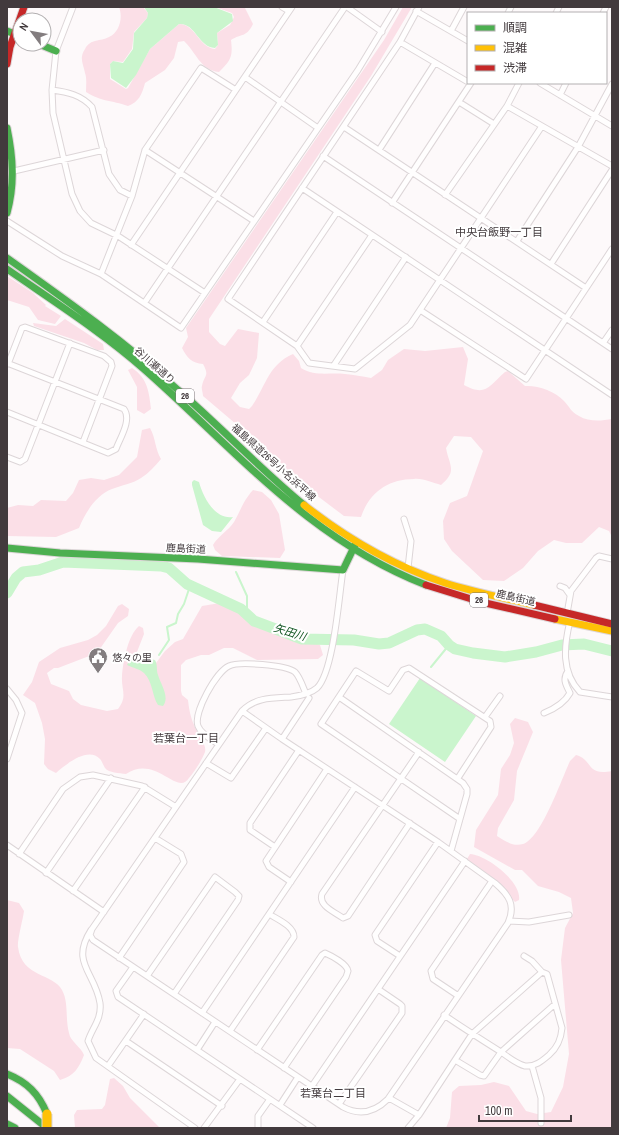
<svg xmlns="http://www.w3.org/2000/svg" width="619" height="1135" viewBox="0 0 619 1135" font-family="'Archivo Narrow','Noto Sans JP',sans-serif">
<rect width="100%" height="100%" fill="#fdf9fa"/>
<path fill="#fbdfe7" d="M119 7H143L148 13 147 18 134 32 132 49 123 62 113 61 110 64V79L126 89 128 88 150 49 179 24C196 24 198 47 215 49L218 45 217 33 230 25 234 17 232 13 215 7 245 8 253 24C246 38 242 33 231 40 233 57 231 60 219 72 200 70 196 52 184 41L178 42 174 58 165 70 145 83C142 94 139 102 128 106 111 100 102 102 86 92 86 86 87 78 85 73 83 63 79 58 85 49 91 38 100 42 109 37 120 32 123 17 119 7Z
M403 7H412L371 76 209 319V332L220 344 225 346 238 329 259 333 257 358 249 375 240 383 231 398 240 407 249 409 252 406C266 386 268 365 293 354L299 361 301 368C316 377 330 372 345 374 354 375 362 376 371 378L382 370 388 360 404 349 425 351 463 347 468 359 464 385C486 397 489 386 505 372L508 371 525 386C537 385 555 391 564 401 570 407 570 411 579 416 589 422 601 421 612 419V537L609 531 599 527 582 543H566L554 540 538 551 523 568 504 581 483 580 452 551 444 539 443 521 450 503 467 496 483 451 471 437 454 436 446 448C449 465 458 471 441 485 433 483 423 478 414 479 388 479 369 493 361 517L344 516 299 482 277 459 203 396C203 393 201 388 202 386 204 375 210 377 203 364 192 363 187 358 182 348L188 337 186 328 384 40Z
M7 276 33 293 46 305 45 306 61 316 55 324 38 320 29 307 7 300Z
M65 319 103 344 104 350H97L84 343 34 326 33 323 56 326Z
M132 368C148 378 149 393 151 409L144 414 137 410V387L128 370Z
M150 428C156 439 155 449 161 459 155 466 149 473 141 478 132 484 122 485 112 489 96 495 85 513 79 528L56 537 7 536V508L18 505 33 506 41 500 66 501 73 493 79 480 91 478 104 480 119 475 137 457 142 430Z
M253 490 262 492 271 500 279 514 285 550 280 558 222 556 215 550 213 545C218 536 228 531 234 522 241 510 243 501 253 490Z
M226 602 234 603 276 628 320 645 323 655 318 659 257 660 233 648H224L209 655H201L186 660 181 665V691L182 695 188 700C190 718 193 724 202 740 204 744 206 748 205 752 202 760 195 771 189 778 177 797 156 754 126 774 119 773 109 773 105 768 103 765 102 761 100 759 88 746 65 765 56 773L48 769 44 764 45 739 42 723 35 703 23 695 32 682 39 662 60 648 88 640 97 635 106 626 118 606 122 604 129 609 128 616 118 623 97 653 58 668H54L47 673 51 684 69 691 73 699 81 705 107 711 118 709C128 696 121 690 122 676 123 662 128 635 139 626L143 628 144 634 133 662 153 667 165 651 175 642 183 639 202 606Z
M515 718 528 722 533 732 517 771 514 800 498 828 497 836C505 841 513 847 523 844 541 839 562 778 570 761L576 755C594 760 585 776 612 771V1128H446L450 1118 452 1092 459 1086 481 1085 494 1082 509 1086 526 1111 537 1114 551 1112 563 1087 569 1054 561 960 565 928 573 913 571 898 559 892 538 886 522 870H515L474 847 476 830 498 795 501 769 510 755 514 743 510 724Z
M470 854C487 855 522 882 519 900L515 902 496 881 471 864 467 859Z
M7 900 19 903 24 911C23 919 17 941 18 947 22 978 53 973 62 990 69 1003 65 1019 69 1033 70 1041 81 1047 84 1055 79 1068 74 1076 60 1080L54 1071 20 1049 7 1048Z
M114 1078 123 1086 130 1098 160 1128H75L74 1115 77 1110 102 1109 105 1105 110 1079Z"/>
<path fill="#caf5cd" d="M144 7H214L232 14 233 21 217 33 218 45 215 48C198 47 196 23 179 24L150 49 136 75 126 88 111 78 110 64 113 61 123 63 133 49 134 33 147 18 148 13Z
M194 480 199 482C203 497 215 520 233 517L221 532 212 531 203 525 192 485V482Z
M139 657 155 660C158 666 156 669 158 675 161 685 170 697 163 706L158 705C152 696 153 682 144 673 140 669 133 668 127 665L131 658Z
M420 678 476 716 445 762 389 724Z"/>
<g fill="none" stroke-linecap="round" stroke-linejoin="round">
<path stroke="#caf5cd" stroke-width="2" d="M236 572 247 596V614
M159 655 169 640 167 627 176 623 178 614 184 604 190 586
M431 667 449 645"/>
<path stroke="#caf5cd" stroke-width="11" d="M7 593 16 578 23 572 39 570 63 562 161 566 169 568 187 584 241 609 254 621 302 639 354 640 379 644 389 643 417 630 425 629 441 636 449 645 455 649 473 653 505 657 536 652 562 645 584 644 612 651"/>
<defs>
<path id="street" d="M73 7 56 51 52 90 53 113 64 160 72 194 80 211 91 223 118 236 205 293
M282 7 289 11
M347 7 382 32
M419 7 400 42 228 299 297 346 309 363 355 369 410 325 542 126
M416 11 468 41
M508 13 511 7
M556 13 559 7
M603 13 606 7
M451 31 464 7
M400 42 468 82
M245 77 318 128
M540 83 612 126
M52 90C68 92 81 95 92 107L109 174 120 190 132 196
M560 95 566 83
M459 102 494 124
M507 106 612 166
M344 127 586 288
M145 150 254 221
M379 150 435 63
M323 156 612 349
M14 171 104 150
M302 188 612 395
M445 195 507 106 519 83
M392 203 471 83
M7 221 62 256 101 274 181 328 358 70 396 7
M517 241 578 147 612 84
M131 245 292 7
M551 264 612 170
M101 274 132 196 145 150 201 68 236 90
M145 302 345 7
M420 310 526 379 612 249
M263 322 337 212
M603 343 612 330
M297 346 372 235
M7 363 124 409C132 420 120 438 116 449L108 453 7 412
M8 364 22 328 25 327 104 356 111 362 112 366 83 442
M334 365 406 257
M7 457 20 462 25 459 70 343
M404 519 411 541 408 568
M560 586 565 588 570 595
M568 608 571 591 596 558 599 556 612 559
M570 621C564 646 561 672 580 692L612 697
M7 689 16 700 22 713 7 759
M339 697 463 783 467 789V794L451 851
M242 711 282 739 438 842 495 883C509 895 516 905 508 923L388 1099C375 1112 360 1116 343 1107L93 940 90 935 92 929 242 711C255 697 274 698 291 697 299 696 310 694 317 688 334 671 339 595 343 570
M544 713C554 709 565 702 570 693 566 685 562 679 568 671
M485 717 500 696
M282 739 309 698
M218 744C211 739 201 734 198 726 193 713 216 672 229 666 239 661 286 665 295 672 300 677 303 687 306 694
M206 763 231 778 266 728
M458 778 491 727 490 721 409 668 403 670 389 691 356 671 321 724 460 819
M410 823 348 916 343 918C335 912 318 906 322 894L419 752
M7 845 104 912
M275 847 250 830V823L299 750
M19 854 63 789 80 777 93 775 142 786 176 807
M46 873 111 778
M291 882 269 867 266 861 327 769
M73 891 145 787
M509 921 529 922 569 915
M91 930C70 963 95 972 100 1003 102 1019 92 1028 88 1041L96 1058 195 1128
M400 956 377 941 375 935 438 842
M524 956 532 961 542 972
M119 958 184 862 181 854 155 838
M133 967 116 991 118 997 313 1128
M147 976 215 877 235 892 239 896 238 900 174 994
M457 995 433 979 431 971 492 881
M202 1013 355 787
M230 1031 294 937C294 926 277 919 269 914
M126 1041 222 1106
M197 1050 215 1022
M257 1050 322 955 325 953C332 956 347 964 348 971L346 977 284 1068
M455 1060 480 1075 484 1076 501 1052 555 1004
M108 1066 144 1014
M532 1066 541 1098V1123
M312 1086 465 861
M389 1098 419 1115
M339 1104 402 1013V1006L400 1004 378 989
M280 1105 298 1077
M204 1128 240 1079
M258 1128V1116L270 1099
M408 1128 419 1115 472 1034 542 972 547 974 562 1028C561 1039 558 1047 549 1055 542 1061 535 1067 525 1066 517 1064 508 1057 501 1052 482 1040 463 1028 444 1015"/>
<path id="fast" d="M7 31 20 36
M39 44 56 51
M7 128C13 157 15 184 7 213
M7 258C66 300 124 341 178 390 221 427 260 469 304 505
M7 269C53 301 102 332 144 369 236 450 308 539 426 585
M7 548 60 553 198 559 343 570 355 545
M7 1074C27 1082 39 1094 47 1114
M7 1096 47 1128
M7 1124 15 1128"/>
<path id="slow" d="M304 505C346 538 394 566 445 583 473 592 504 598 534 605
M555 619 612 631"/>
<path id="jam" d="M7 64 10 47 24 7
M426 585 481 602 555 619
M534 605 612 624"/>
</defs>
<use href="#street" stroke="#ddd6d8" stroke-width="7"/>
<use href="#fast" stroke="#ddd6d8" stroke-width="9"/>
<use href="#slow" stroke="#ddd6d8" stroke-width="9"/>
<use href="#jam" stroke="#ddd6d8" stroke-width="9"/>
<use href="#street" stroke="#fffefe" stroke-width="5"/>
<use href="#fast" stroke="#4caf50" stroke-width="7"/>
<use href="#slow" stroke="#ffc107" stroke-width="7"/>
<use href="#jam" stroke="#c62828" stroke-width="7"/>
<defs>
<path id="slow-bridge" d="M47 1114V1128"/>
</defs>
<use href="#slow-bridge" stroke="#d8d5d7" stroke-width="11" stroke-linecap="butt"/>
<use href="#slow-bridge" stroke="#ffc107" stroke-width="9"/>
</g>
<defs>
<symbol id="civic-pin" viewBox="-11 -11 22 30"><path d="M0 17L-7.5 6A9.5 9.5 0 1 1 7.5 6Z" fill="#837d7f" stroke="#fff"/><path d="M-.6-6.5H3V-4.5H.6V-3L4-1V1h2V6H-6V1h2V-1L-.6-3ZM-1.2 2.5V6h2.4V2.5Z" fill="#fff"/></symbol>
</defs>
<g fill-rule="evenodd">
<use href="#civic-pin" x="87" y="646" width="22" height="30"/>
</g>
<g text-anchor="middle" stroke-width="4" stroke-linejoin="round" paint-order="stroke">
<g fill="#fff" stroke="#7b7577" stroke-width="1">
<rect x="176" y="389" width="18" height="14" rx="3"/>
<rect x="470" y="593" width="18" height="14" rx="3"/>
</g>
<g font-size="9" font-weight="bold" fill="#423a3d">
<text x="185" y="399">26</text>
<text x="479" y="603">26</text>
</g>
<g font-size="10" fill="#423a3d" stroke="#fff">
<text transform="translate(155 365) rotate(41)" y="4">谷川瀬通り</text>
<text transform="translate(274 462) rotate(42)" y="4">福島県道26号小名浜平線</text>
<text transform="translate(186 548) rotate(3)" y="4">鹿島街道</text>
<text transform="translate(516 597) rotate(13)" y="4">鹿島街道</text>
</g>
<g font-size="10" fill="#423a3d" stroke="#fff" text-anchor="start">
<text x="112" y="661">悠々の里</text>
</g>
<g font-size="11" fill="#423a3d" stroke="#fff">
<text x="499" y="236">中央台飯野一丁目</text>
<text x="186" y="742">若葉台一丁目</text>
<text x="333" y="1097">若葉台二丁目</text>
</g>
<g font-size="11" font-style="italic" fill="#125522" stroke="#fff">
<text transform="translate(290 632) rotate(17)" y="4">矢田川</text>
</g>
</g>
<rect width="619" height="1135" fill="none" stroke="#423a3d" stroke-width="16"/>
<rect x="467" y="12" width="140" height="72" fill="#ffffff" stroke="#b3b0b1"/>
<rect x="475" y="25" width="20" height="6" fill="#4caf50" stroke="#b3b0b1"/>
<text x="503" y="32" font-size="12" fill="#423a3d">順調</text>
<rect x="475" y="45" width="20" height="6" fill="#ffc107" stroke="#b3b0b1"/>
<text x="503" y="52" font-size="12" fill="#423a3d">混雑</text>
<rect x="475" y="65" width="20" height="6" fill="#c62828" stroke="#b3b0b1"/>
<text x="503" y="72" font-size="12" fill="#423a3d">渋滞</text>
<g transform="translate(32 32) rotate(302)"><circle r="19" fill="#ffffff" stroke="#b3b0b1"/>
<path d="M0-3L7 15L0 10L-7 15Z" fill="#837d7f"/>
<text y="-6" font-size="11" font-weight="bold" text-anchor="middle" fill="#423a3d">N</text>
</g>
<path d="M479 1115v6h92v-6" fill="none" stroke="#423a3d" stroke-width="2"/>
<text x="485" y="1115" font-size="12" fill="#423a3d" stroke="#ffffff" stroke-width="3" paint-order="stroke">100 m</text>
</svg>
